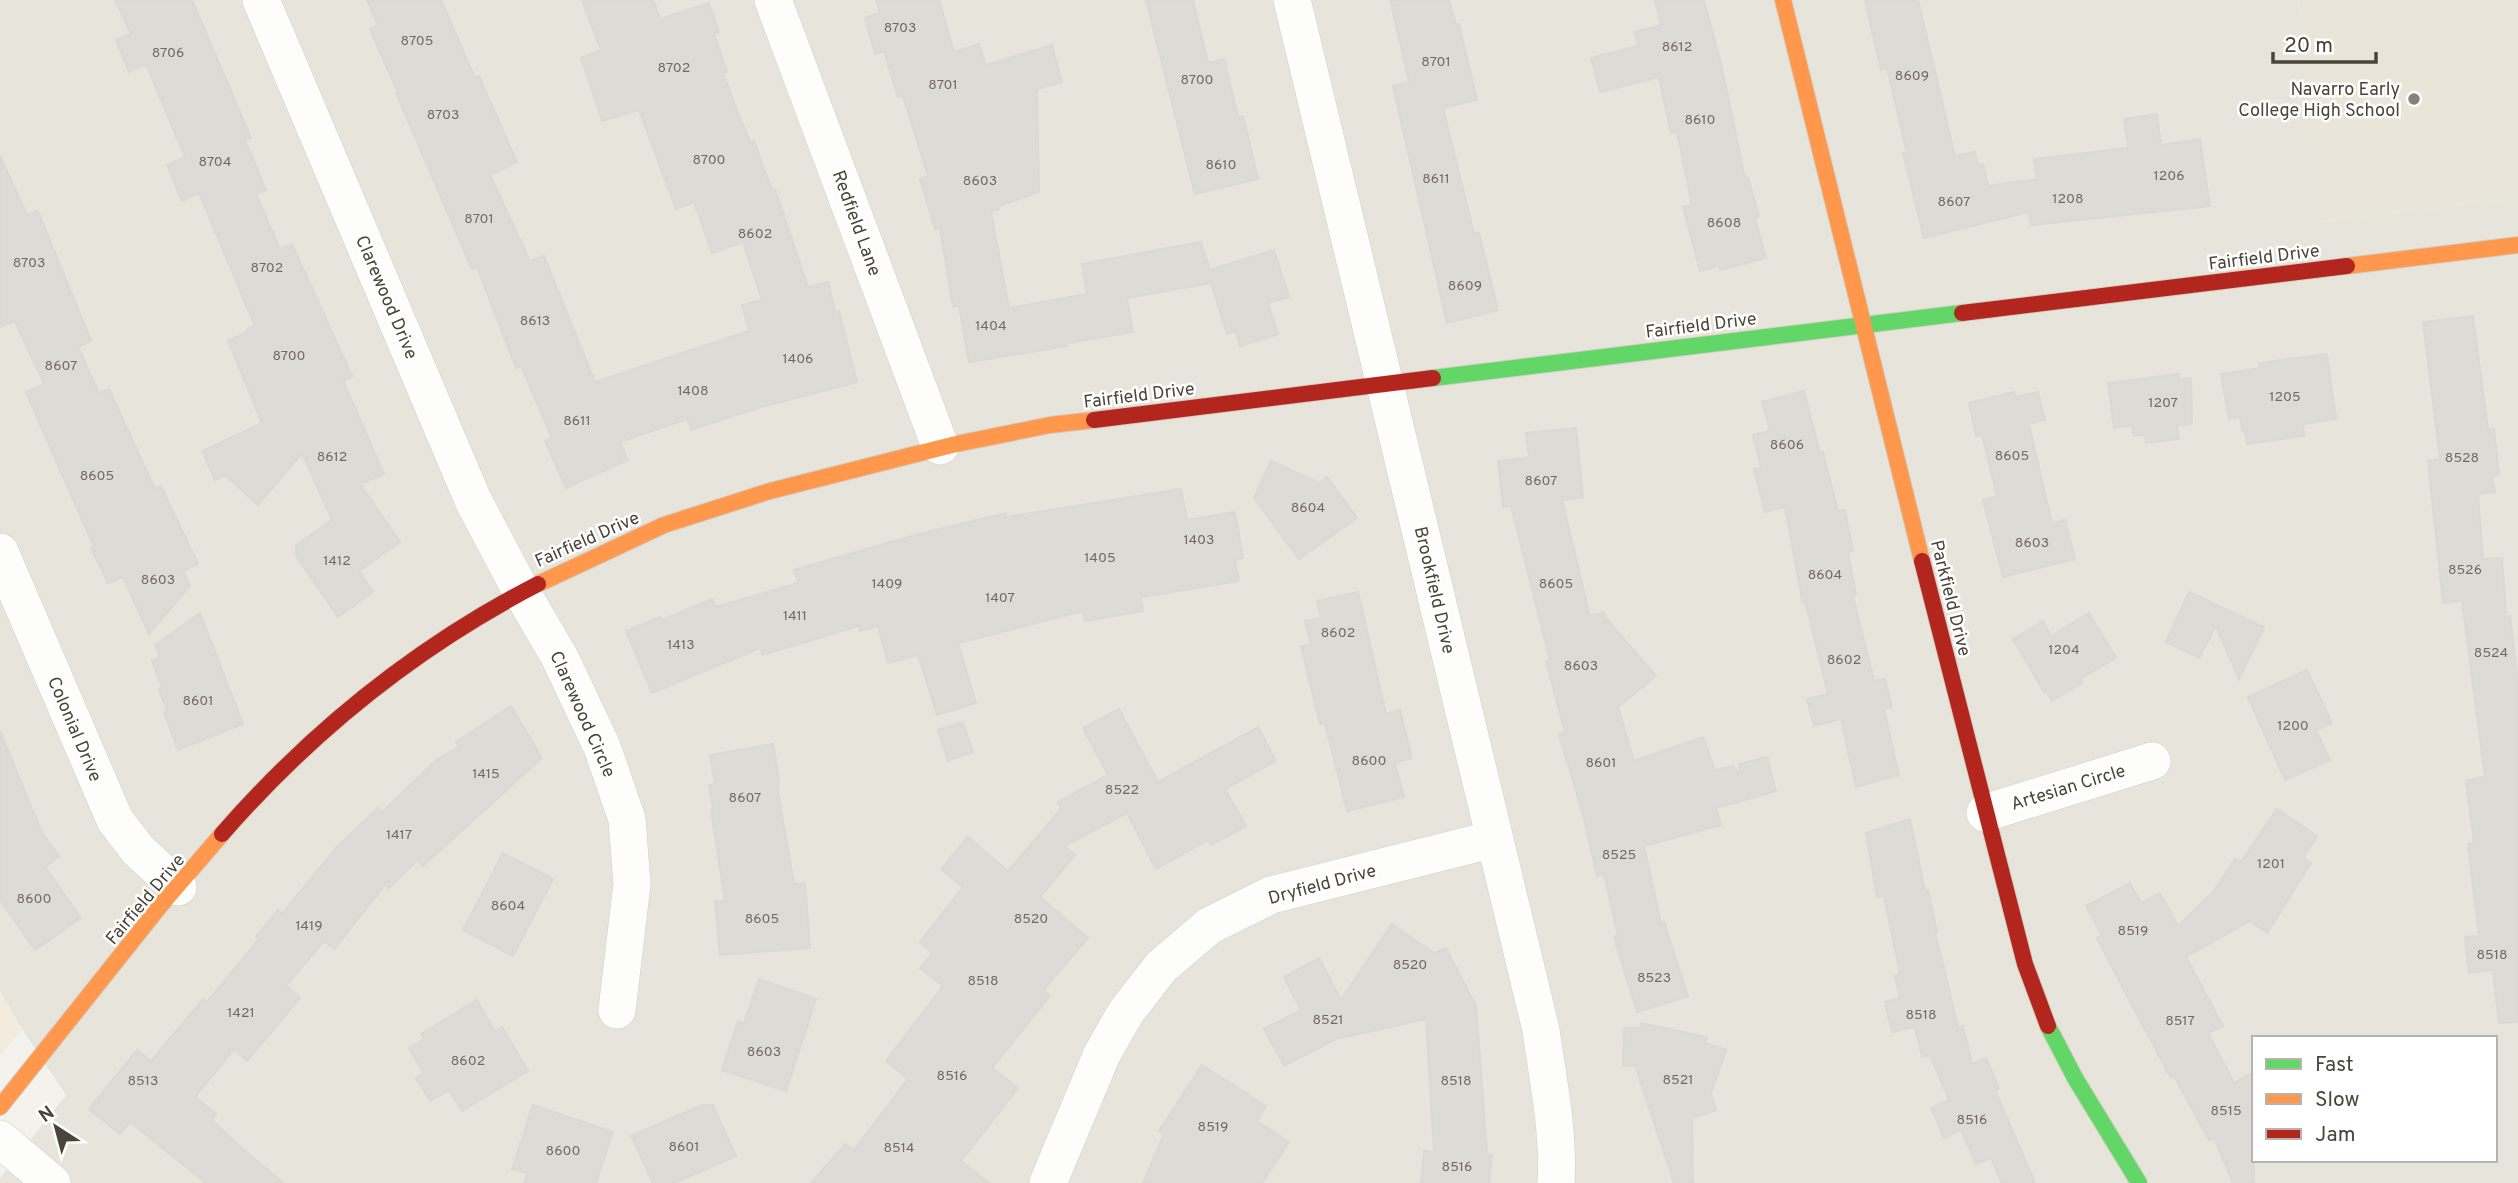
<svg xmlns="http://www.w3.org/2000/svg" width="2518" height="1183" viewBox="0 0 2518 1183" font-family="Overpass,sans-serif">
<rect width="100%" height="100%" fill="#f3f2ed"/>
<path fill="#e7e4dc" fill-rule="evenodd" d="M0 0H2298L2324 222 2518 198V1183H0V1178L66 1095 22 1029 0 991ZM2254 1038H2495V1160H2254Z"/>
<path fill="#f2ebde" d="M0 991 22 1029 0 1056Z"/>
<path fill="#e9e5d9" d="M2298 0H2518V198L2323 222Z"/>
<path fill="#dddbd6" stroke="#dbd9d3" stroke-width="2" d="M115 0H192L251 138 245 140 266 190 256 194 280 249 292 244 352 376 343 381 384 474 360 484 400 542 359 571 373 592 338 617 296 556V545L332 520 302 453 258 505 225 475 215 480 202 451 262 423 228 341 247 332V329L255 326 199 193 182 201 167 165 185 157 146 64 129 72 116 40 131 34Z
M367 0H441L475 78 479 76 517 162 490 175 530 261 544 256 595 382 749 331 742 305 762 300 743 242 712 253 694 202 676 209 639 110 602 121 581 58 601 50 582 0H653L660 19 709 3 719 32 714 33 727 72 723 73 737 111 750 142 754 141 772 190 775 189 808 287 828 282 835 311H839L857 382 758 408 691 430 687 419 620 442 628 460 566 488 545 441 552 438 521 366 516 368 477 267 472 269 396 93H398L370 29 378 25Z
M876 0H939L954 52 979 44 986 65 1052 45 1062 82 1037 89 1039 192 999 206V209L991 212 1009 308 1087 294 1082 264 1201 242 1210 270 1274 250 1289 297 1268 303 1278 334 1240 346 1236 331 1227 334 1211 283 1127 298 1133 332 1068 343V346L969 362 959 306 953 307 940 228 935 229 920 179 928 176 903 96 898 97 884 51 875 54 865 18 880 13Z
M1146 0H1193L1208 63 1224 59 1238 117 1243 116 1258 179 1195 194Z
M1390 0H1449L1456 25 1459 24 1477 100 1443 108 1474 234 1479 233 1498 310 1447 323 1393 86 1409 82Z
M1655 0H1704L1721 64 1745 178 1748 177 1759 216 1755 217 1766 258 1720 270 1719 266 1700 271 1683 207 1692 205 1677 132 1671 133 1659 77 1600 92 1591 58 1638 46 1635 32 1661 25Z
M1865 0H1918L1955 156 1975 152 1978 165 1983 164 1988 186 2037 179 2034 159 2128 148 2124 119 2157 114 2161 145 2200 139 2210 206 2031 225 2029 212 1924 238 1903 153H1907L1887 68 1881 70Z
M0 156 27 215 38 211 91 341 78 347 99 393 109 389 155 489 161 486 198 564 183 571 190 586 149 634 123 577 108 583 91 548 94 547 26 392 44 384 15 321 0 327Z
M2473 316 2488 430 2494 429 2499 475 2492 476 2495 492 2478 494 2483 559 2502 558 2506 616H2510L2518 683V1022L2499 1023 2493 970 2469 973 2465 937 2479 936 2468 844 2474 843 2466 780 2485 777 2462 601 2443 603 2428 461 2440 459 2423 322Z
M2327 354 2336 419 2303 424 2304 436 2247 444 2245 431H2242L2240 417 2229 419 2221 374 2260 368 2259 363Z
M2179 374V379L2191 378 2192 424 2177 426 2179 439 2146 443 2145 435 2134 436 2132 425 2114 428 2108 383Z
M1804 391 1820 453 1823 452 1838 511 1845 510 1853 551 1848 552 1856 595 1853 596 1874 681 1885 679 1892 707 1884 709 1899 775 1856 787 1841 719 1814 726 1807 699 1828 694 1806 604H1803L1785 507 1765 512 1754 469 1761 468 1753 435 1770 431 1762 402Z
M2014 392 2016 397 2038 392 2045 420 2029 424 2052 523 2065 520 2075 559 2003 577 1983 500 1997 496 1982 435 1976 436 1969 403Z
M1576 428 1583 497 1562 500 1590 616 1604 612 1605 617 1656 676 1618 707 1634 761 1703 737 1715 770 1733 766 1742 776 1739 764 1767 757 1776 791 1716 808 1721 825 1644 846 1661 923 1664 922 1688 996 1637 1012 1614 937 1618 936 1604 874 1597 876 1582 811 1559 734 1565 732 1546 661 1550 660 1511 506 1503 507 1498 461 1529 457 1526 433Z
M1271 461 1319 483 1327 477 1357 518 1299 559 1254 498Z
M1181 489 1187 520 1235 512 1243 558 1235 560 1239 581 1141 597 1143 611 1085 621 1083 611 958 643 976 703 937 715 918 655 888 663 878 626 860 631 859 626 762 655 760 648 652 693 626 631 660 617 662 620 712 599 716 607 798 583 794 570 915 535 1006 513 1007 517Z
M1358 592 1386 714 1400 710 1412 758 1395 763 1404 797 1347 811 1325 723 1320 724 1301 646 1311 644 1305 621 1321 618 1317 601Z
M2189 592 2264 627 2239 679 2216 626 2199 658 2166 642Z
M200 613 243 724 178 750 164 712 167 711 159 689 162 688 152 660 160 657 155 645Z
M2089 613 2116 658 2080 679 2082 683 2052 701 2046 691 2044 692 2013 639 2043 621 2051 636Z
M2307 670 2332 723 2316 730 2330 760 2285 780 2248 697Z
M511 706 542 758 423 866 418 860 389 888 386 884 334 949 324 941 286 986 300 998 247 1061 234 1049 195 1097 216 1114 212 1120 236 1143 283 1183H206L130 1122 120 1134 89 1109 137 1050 151 1061 203 999 207 1002 259 939 256 937 278 910 282 914 336 848 378 808 382 812 436 760 459 747 456 742Z
M1119 709 1158 782 1258 727 1276 761 1225 789 1246 826 1211 845 1208 840 1156 869 1127 813 1064 846 1075 855 1040 897 1088 938 1043 990 1050 996 992 1068 1018 1088 961 1161 989 1183H811L845 1144 854 1150 908 1079 886 1061 943 986 920 968 932 953 920 942 963 887 941 869 968 837 1008 871 1061 809 1058 802 1108 775 1083 728Z
M963 722 973 752 948 761 938 730Z
M0 731 42 833 59 856 45 867 81 918 35 950 0 900Z
M773 744 779 780 778 792 794 884 805 883 810 948 720 955 715 901H725L711 810 713 809 709 785 715 784 710 755Z
M2277 809 2317 836 2303 858 2311 863 2267 933 2250 921 2186 957 2223 1026 2208 1033 2234 1083 2254 1072V1183H2233L2214 1138 2209 1140 2174 1076 2171 1078 2127 996 2097 938 2102 935 2086 906 2130 883 2141 903 2160 893 2178 926 2214 891 2235 859 2241 862Z
M1910 819 1925 891 1928 890 1937 932H1935L1958 1027 1963 1026 1972 1064 1986 1058 1999 1088 1995 1090 2035 1183H2002L1991 1158 1976 1164 1961 1130 1944 1138 1931 1108 1949 1100 1930 1055 1922 1057 1915 1027 1892 1032 1885 1002 1900 998 1895 976 1900 974 1884 896 1877 897 1866 833Z
M503 853 553 879 513 956 463 930Z
M1392 924 1434 953 1446 948 1476 1006 1487 1154 1492 1155 1489 1183H1421L1424 1151 1434 1152 1426 1019 1336 1039 1284 1066 1264 1029 1301 1010 1284 977 1319 958 1341 1000Z
M759 979 816 999 786 1091 722 1070 738 1021 744 1023Z
M477 1000 495 1031 502 1027 528 1071 462 1111 449 1090 430 1101 416 1078 424 1073 409 1048 424 1039 421 1034Z
M1641 1023 1707 1037 1705 1043 1726 1050 1711 1094 1716 1110 1692 1118 1693 1183H1674L1635 1065 1623 1066 1624 1028H1642Z
M1202 1065 1266 1106 1257 1121 1289 1142 1262 1183H1143L1164 1134 1159 1131Z
M533 1105 613 1132 596 1183H524L528 1173 512 1169Z
M702 1105H713L736 1156 674 1183H653L631 1136Z"/>
<g fill="none" stroke-linecap="round" stroke-linejoin="round">
<defs>
<path id="street" d="M261 0 473 500 521 591 560 658 602 747 627 819 632 884 617 1010
M773 0 940 446
M1292 0 1541 1030C1548 1080 1559 1132 1556 1183
M0 552 115 820 138 850 178 887
M1985 813 2152 761
M0 1139 52 1183
M1048 1183 1102 1054 1126 1012 1161 967 1209 926 1271 895 1494 839"/>
<path id="fast" d="M1433 378 1962 313
M2048 1026 2075 1078 2139 1183"/>
<path id="slow" d="M1783 0 1922 561
M2347 266 2518 245
M538 584 664 525 770 491 956 444 1050 425 1094 420
M0 1107 160 906 222 834"/>
<path id="jam" d="M1962 313 2347 266
M1094 420 1433 378
M1922 561 2025 964 2048 1026
M222 834C311 732 418 646 538 584"/>
</defs>
<use href="#street" stroke="#d1d0cb" stroke-width="38"/>
<use href="#fast" stroke="#d2cfc4" stroke-width="18"/>
<use href="#slow" stroke="#d2cfc4" stroke-width="18"/>
<use href="#jam" stroke="#d2cfc4" stroke-width="18"/>
<use href="#street" stroke="#fdfdfc" stroke-width="37"/>
<use href="#fast" stroke="#63d668" stroke-width="16"/>
<use href="#slow" stroke="#ff974d" stroke-width="16"/>
<use href="#jam" stroke="#b3261e" stroke-width="16"/>
</g>
<circle fill="#858178" stroke="#fff" stroke-width="2.5" cx="2414" cy="99" r="7"/>
<g text-anchor="middle" stroke-width="5" stroke-linejoin="round" paint-order="stroke">
<g font-size="14" fill="#706a61">
<text x="900" y="32">8703</text>
<text x="417" y="45">8705</text>
<text x="1677" y="51">8612</text>
<text x="168" y="57">8706</text>
<text x="1436" y="66">8701</text>
<text x="674" y="72">8702</text>
<text x="1912" y="80">8609</text>
<text x="1197" y="84">8700</text>
<text x="943" y="89">8701</text>
<text x="443" y="119">8703</text>
<text x="1700" y="124">8610</text>
<text x="709" y="164">8700</text>
<text x="215" y="166">8704</text>
<text x="1221" y="169">8610</text>
<text x="2169" y="180">1206</text>
<text x="1436" y="183">8611</text>
<text x="980" y="185">8603</text>
<text x="2068" y="203">1208</text>
<text x="1954" y="206">8607</text>
<text x="479" y="223">8701</text>
<text x="1724" y="227">8608</text>
<text x="755" y="238">8602</text>
<text x="29" y="267">8703</text>
<text x="267" y="272">8702</text>
<text x="1465" y="290">8609</text>
<text x="535" y="325">8613</text>
<text x="991" y="330">1404</text>
<text x="289" y="360">8700</text>
<text x="798" y="363">1406</text>
<text x="61" y="370">8607</text>
<text x="693" y="395">1408</text>
<text x="2285" y="401">1205</text>
<text x="2163" y="407">1207</text>
<text x="577" y="425">8611</text>
<text x="1787" y="449">8606</text>
<text x="2012" y="460">8605</text>
<text x="332" y="461">8612</text>
<text x="2462" y="462">8528</text>
<text x="97" y="480">8605</text>
<text x="1541" y="485">8607</text>
<text x="1308" y="512">8604</text>
<text x="1199" y="544">1403</text>
<text x="2032" y="547">8603</text>
<text x="1100" y="562">1405</text>
<text x="337" y="565">1412</text>
<text x="2465" y="574">8526</text>
<text x="1825" y="579">8604</text>
<text x="158" y="584">8603</text>
<text x="887" y="588">1409</text>
<text x="1556" y="588">8605</text>
<text x="1000" y="602">1407</text>
<text x="795" y="620">1411</text>
<text x="1338" y="637">8602</text>
<text x="681" y="649">1413</text>
<text x="2064" y="654">1204</text>
<text x="2491" y="657">8524</text>
<text x="1844" y="664">8602</text>
<text x="1581" y="670">8603</text>
<text x="198" y="705">8601</text>
<text x="2293" y="730">1200</text>
<text x="1369" y="765">8600</text>
<text x="1601" y="767">8601</text>
<text x="486" y="778">1415</text>
<text x="1122" y="794">8522</text>
<text x="745" y="802">8607</text>
<text x="399" y="839">1417</text>
<text x="1619" y="859">8525</text>
<text x="2271" y="868">1201</text>
<text x="34" y="903">8600</text>
<text x="508" y="910">8604</text>
<text x="762" y="923">8605</text>
<text x="1031" y="923">8520</text>
<text x="309" y="930">1419</text>
<text x="2133" y="935">8519</text>
<text x="2492" y="959">8518</text>
<text x="1410" y="969">8520</text>
<text x="1654" y="982">8523</text>
<text x="983" y="985">8518</text>
<text x="241" y="1017">1421</text>
<text x="1921" y="1019">8518</text>
<text x="1328" y="1024">8521</text>
<text x="2180" y="1025">8517</text>
<text x="764" y="1056">8603</text>
<text x="468" y="1065">8602</text>
<text x="952" y="1080">8516</text>
<text x="1678" y="1084">8521</text>
<text x="143" y="1085">8513</text>
<text x="1456" y="1085">8518</text>
<text x="2226" y="1115">8515</text>
<text x="1972" y="1124">8516</text>
<text x="1213" y="1131">8519</text>
<text x="684" y="1151">8601</text>
<text x="899" y="1152">8514</text>
<text x="563" y="1155">8600</text>
<text x="1457" y="1171">8516</text>
</g>
<g font-size="18" fill="#4a4439" stroke="#fff" text-anchor="end">
<text x="2400" y="95">Navarro Early<tspan x="2400" dy="21">College High School</tspan></text>
</g>
<g font-size="18" fill="#4a4439" stroke="#fff">
<text transform="translate(857 223) rotate(70)" y="6">Redfield Lane</text>
<text transform="translate(2264 257) rotate(-7)" y="6">Fairfield Drive</text>
<text transform="translate(387 297) rotate(67)" y="6">Clarewood Drive</text>
<text transform="translate(1701 325) rotate(-7)" y="6">Fairfield Drive</text>
<text transform="translate(1139 395) rotate(-7)" y="6">Fairfield Drive</text>
<text transform="translate(587 539) rotate(-24)" y="6">Fairfield Drive</text>
<text transform="translate(1435 590) rotate(77)" y="6">Brookfield Drive</text>
<text transform="translate(1951 598) rotate(76)" y="6">Parkfield Drive</text>
<text transform="translate(583 714) rotate(66)" y="6">Clarewood Circle</text>
<text transform="translate(75 729) rotate(67)" y="6">Colonial Drive</text>
<text transform="translate(2068 787) rotate(-17)" y="6">Artesian Circle</text>
<text transform="translate(1322 884) rotate(-15)" y="6">Dryfield Drive</text>
<text transform="translate(145 899) rotate(-50)" y="6">Fairfield Drive</text>
</g>
</g>
<rect x="2252" y="1036" width="245" height="126" fill="#ffffff" stroke="#b7b4b0" stroke-width="2"/>
<rect x="2266" y="1059" width="35" height="10" fill="#63d668" stroke="#b7b4b0" stroke-width="2"/>
<text x="2315" y="1071" font-size="21" fill="#4a4439">Fast</text>
<rect x="2266" y="1094" width="35" height="10" fill="#ff974d" stroke="#b7b4b0" stroke-width="2"/>
<text x="2315" y="1106" font-size="21" fill="#4a4439">Slow</text>
<rect x="2266" y="1129" width="35" height="10" fill="#b3261e" stroke="#b7b4b0" stroke-width="2"/>
<text x="2315" y="1141" font-size="21" fill="#4a4439">Jam</text>
<g transform="translate(56 1127) rotate(324)" stroke="#ffffff" stroke-width="5" paint-order="stroke">
<path d="M0-5L12 26L0 18L-12 26Z" fill="#4a4439"/>
<text y="-10" font-size="19" font-weight="bold" text-anchor="middle" fill="#4a4439">N</text>
</g>
<path d="M2273 52v10h103v-10" fill="none" stroke="#4a4439" stroke-width="3.5"/>
<text x="2284" y="52" font-size="21" fill="#4a4439" stroke="#ffffff" stroke-width="5" paint-order="stroke">20 m</text>
</svg>
